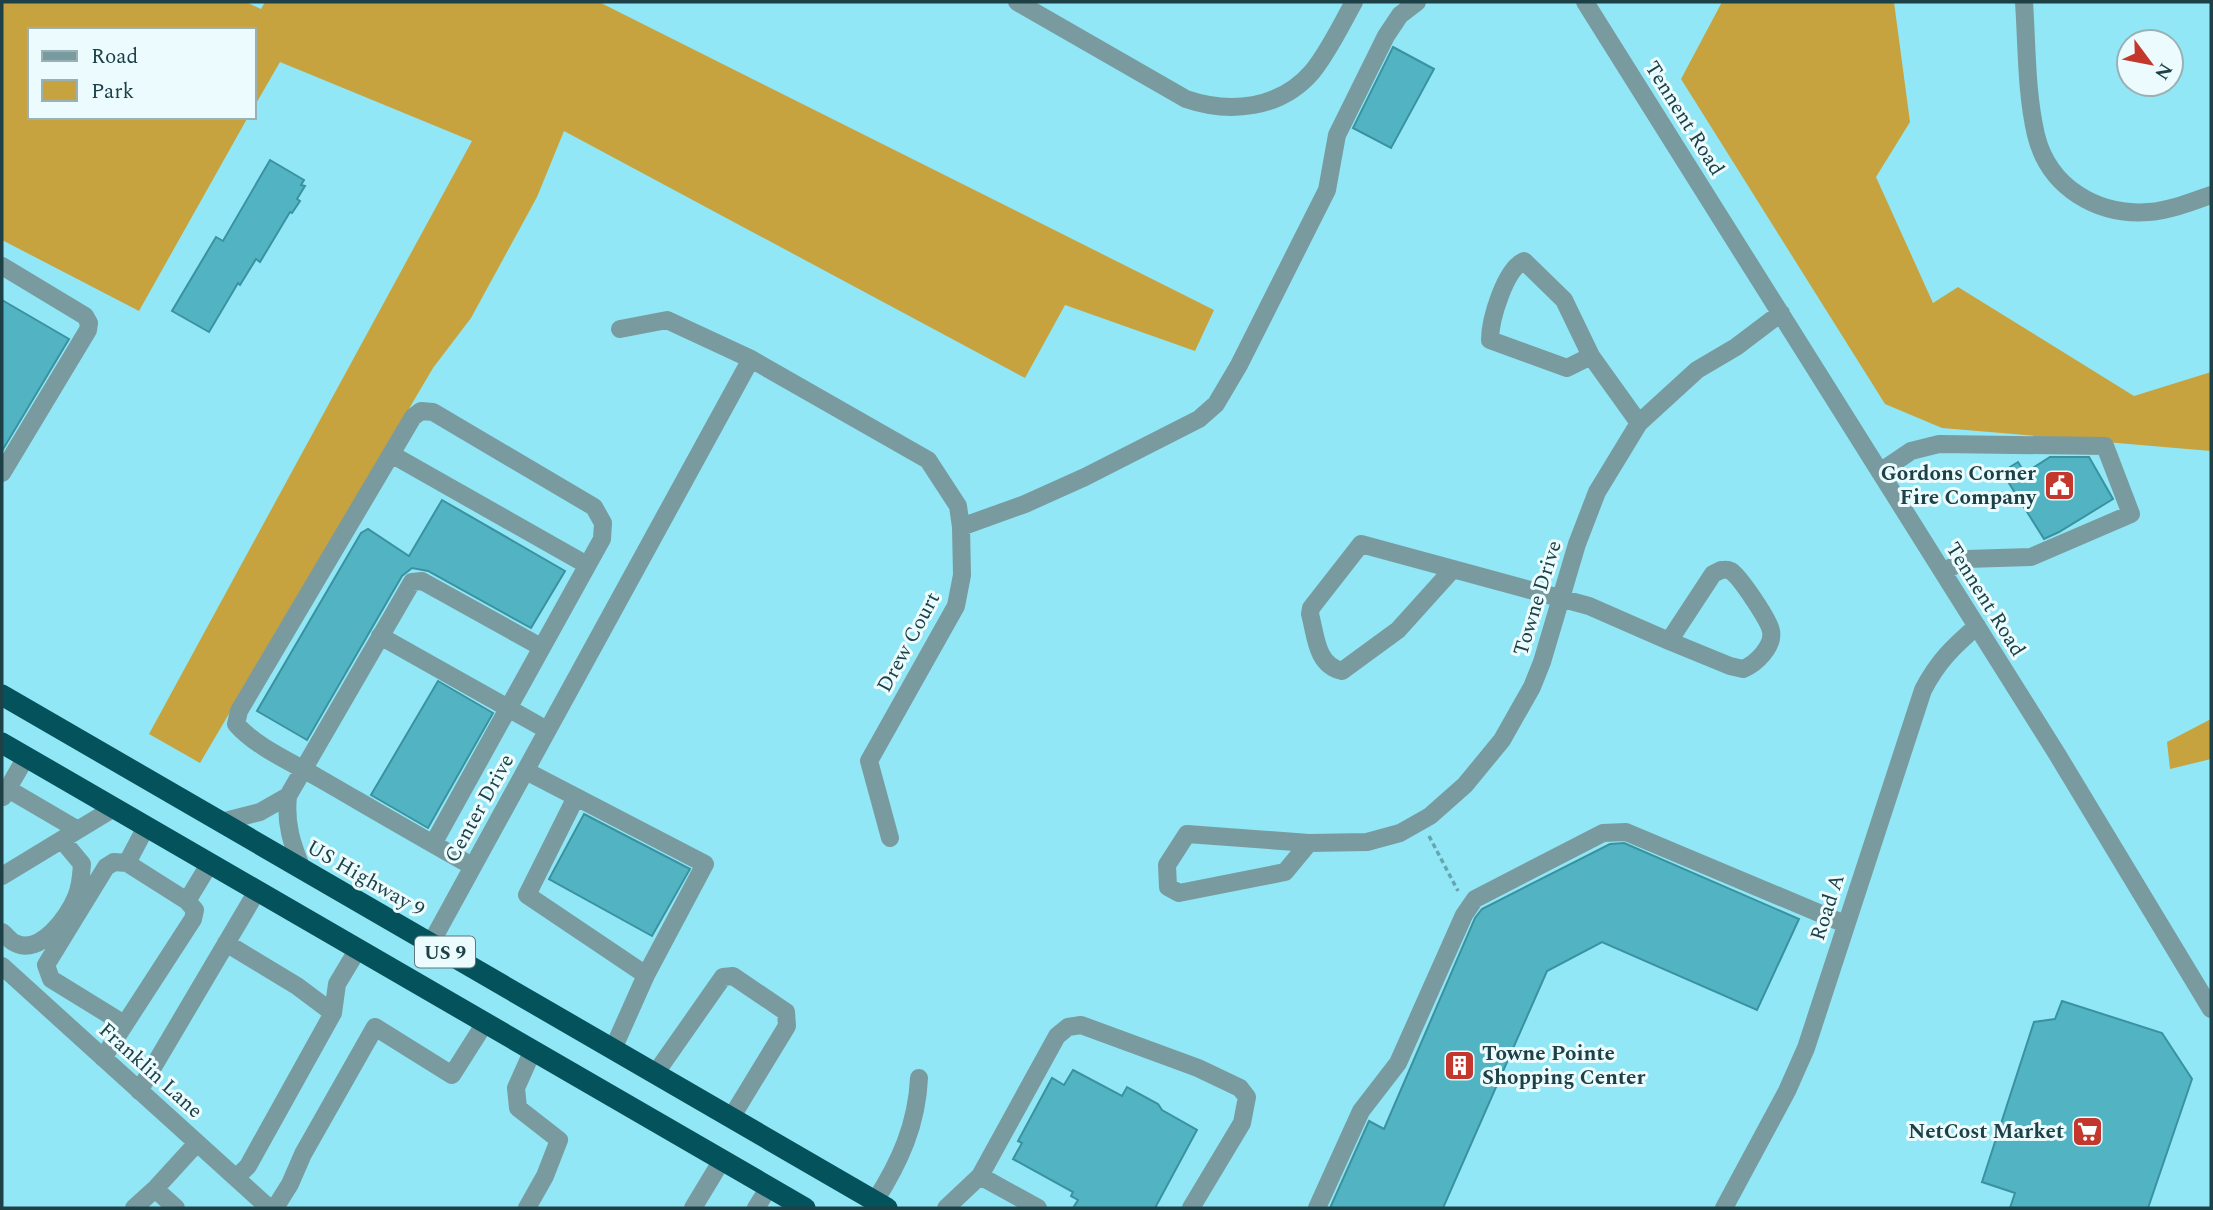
<svg xmlns="http://www.w3.org/2000/svg" width="2213" height="1210" viewBox="0 0 2213 1210" font-family="Spectral,serif">
<rect width="100%" height="100%" fill="#91e7f5"/>
<path fill="#c7a33f" d="M2 2H246L261 9 265 2H599L1214 310 1195 351 1065 305 1025 378 564 131 537 197 471 318 433 368 200 763 149 734 472 141 280 62 254 107V30H30V117H248L139 311 2 240Z
M1722 2H1894L1910 122 1876 177 1933 303 1958 287 2134 396 2211 372V451L1942 428 1885 404 1681 79Z
M2211 719V759L2170 769 2167 742Z"/>
<path fill="#52b4c3" stroke="#3a92a0" stroke-width="2" d="M1393 47 1434 69 1391 148 1353 128Z
M270 160 304 180 301 185 305 186 297 199 300 201 292 213 290 212 260 262 256 259 240 285 238 283 209 332 172 311 216 237 223 241Z
M2 300 69 339 2 451Z
M2050 457H2089L2113 499 2059 532 2044 539 2002 472 2018 462 2025 473Z
M442 500 565 571 531 628 428 571 412 568 402 576 307 740 257 711 361 533 368 529 409 556Z
M438 681 493 713 428 828 371 795Z
M584 814 690 869 652 936 549 879Z
M1624 843 1799 919 1757 1010 1602 942 1547 971 1443 1208H1330L1369 1121 1384 1129 1475 918 1482 909 1610 844Z
M2062 1001 2162 1033 2192 1079 2148 1208H2010L2015 1193 1982 1182 2034 1022 2055 1019Z
M1073 1070 1122 1096 1127 1087 1158 1104 1162 1110 1197 1130 1155 1208H1073L1078 1200 1071 1196 1073 1192 1013 1159 1022 1143 1018 1141 1052 1078 1064 1085Z"/>
<g fill="none" stroke-linecap="round" stroke-linejoin="round">
<path stroke="#64a7b2" stroke-width="3.5" stroke-dasharray="5 3.5" stroke-linecap="butt" d="M1429 836 1458 891"/>
<path stroke="#799ba0" stroke-width="18" d="M1017 2 1186 99C1230 114 1280 109 1312 72 1329 51 1341 25 1354 2
M1585 2 2057 754 2211 1009
M2024 2C2027 45 2026 92 2036 135 2049 188 2098 216 2149 212 2171 210 2191 202 2211 195
M1524 261 1564 300 1591 356 1567 368 1490 340C1490 320 1505 269 1524 261Z
M2 266 85 316 89 323 88 330 2 473
M620 329 667 320 751 359 928 460 958 506 961 527 962 575 956 606 869 761 890 838
M1591 356 1639 423
M391 454 587 565
M1880 472 1911 451 1939 444 2105 446 2131 514 2031 557 1966 559 1943 572
M961 527 1025 504 1085 477 1199 419 1216 404 1239 365 1327 190 1337 135 1386 36 1400 15 1417 2
M1361 544 1453 569 1398 630 1342 671C1316 665 1316 636 1310 614L1311 608Z
M1453 569 1589 606 1669 641
M1721 570C1725 570 1727 569 1731 571 1740 577 1769 620 1771 631 1774 646 1756 664 1743 669L1730 666 1669 641 1713 574Z
M380 636 547 730
M526 771 705 864 646 975
M8 789 78 830
M3 797 26 757
M576 797 527 895 646 975 613 1049
M221 822 260 812 288 796
M1187 834 1309 843 1285 872 1179 893 1168 887 1167 865Z
M1309 843 1367 842 1400 833 1430 816 1465 785 1502 740 1532 687 1542 662 1577 544 1597 492 1639 423 1697 370 1736 347 1781 313
M433 844 602 539 603 523 594 507 433 412 421 411 413 417 239 711 236 724C256 747 291 762 317 777 369 807 420 837 472 866
M127 863 146 827
M302 869C292 844 285 824 288 796L412 582 422 581 541 647
M2 876 114 808
M2 932C6 935 10 941 15 943 40 956 68 917 76 897 81 886 81 875 82 864L62 840
M226 943 297 986 333 1013
M431 943 751 359
M2 966 269 1208
M124 1024 51 979 46 965 106 867 114 862 127 863 187 901 210 863
M103 1058 193 919 195 910 187 901
M655 1074 723 977 733 976 786 1012 787 1026 731 1118
M139 1091 257 891
M980 1176 1038 1208
M236 1178 248 1166 333 1013 337 984 358 949
M875 1201C900 1162 917 1124 919 1078
M134 1208 155 1189
M176 1208 155 1189 197 1143
M275 1208 290 1184 303 1154 375 1027 452 1075 485 1023
M527 1208 545 1176 559 1140 518 1108 516 1088 533 1050
M693 1208 722 1160
M756 1208 769 1187
M946 1208 980 1176 1057 1036 1068 1027 1081 1025 1198 1068 1240 1088 1247 1097 1242 1123 1191 1208
M1317 1208 1361 1111 1398 1063 1464 915 1475 899 1603 833 1626 832 1845 924
M1724 1208 1787 1091 1806 1048 1923 690C1938 661 1953 647 1977 626"/>
<path stroke="#04525c" stroke-width="21" d="M2 695 887 1208
M2 743 805 1208"/>
</g>
<defs>
<symbol id="civic-square" viewBox="-11 -11 22 22"><rect x="-9" y="-9" width="18" height="18" rx="4" fill="#c4372c" stroke="#ecfcfe"/><path d="M-.6-6.5H3V-4.5H.6V-3L4-1V1h2V6H-6V1h2V-1L-.6-3ZM-1.2 2.5V6h2.4V2.5Z" fill="#fff"/></symbol>
<symbol id="building-square" viewBox="-11 -11 22 22"><rect x="-9" y="-9" width="18" height="18" rx="4" fill="#c4372c" stroke="#ecfcfe"/><path d="M-4-6H4V6H1V3H-1V6H-4ZM-2.5-4.3h1.7v1.8h-1.7ZM.8-4.3h1.7v1.8H.8ZM-2.5-1h1.7V.8h-1.7ZM.8-1h1.7V.8H.8Z" fill="#fff"/></symbol>
<symbol id="supermarket-square" viewBox="-11 -11 22 22"><rect x="-9" y="-9" width="18" height="18" rx="4" fill="#c4372c" stroke="#ecfcfe"/><path d="M-6-5.5h2.5l.6 2H6L4.5 2H-2.5L-4.4-4H-6ZM-1.5 3.2a1.3 1.3 0 1 0 .1 0ZM3 3.2a1.3 1.3 0 1 0 .1 0Z" fill="#fff"/></symbol>
</defs>
<g fill-rule="evenodd">
<use href="#civic-square" x="2042" y="468" width="35" height="35"/>
<use href="#building-square" x="1442" y="1048" width="35" height="35"/>
<use href="#supermarket-square" x="2070" y="1114" width="35" height="35"/>
</g>
<g text-anchor="middle" stroke-width="6" stroke-linejoin="round" paint-order="stroke">
<rect fill="#ecfcfe" stroke="#5b797e" stroke-width="2" x="415" y="936.5" width="60" height="31" rx="5"/>
<g font-size="19" font-weight="bold" fill="#1d4147">
<text x="445" y="959">US 9</text>
</g>
<g font-size="21" fill="#1d4147" stroke="#ecfcfe">
<text transform="translate(1685 118) rotate(58)" y="7">Tennent Road</text>
<text transform="translate(1537 598) rotate(-73)" y="7">Towne Drive</text>
<text transform="translate(1986 599) rotate(58)" y="7">Tennent Road</text>
<text transform="translate(908 642) rotate(-62)" y="7">Drew Court</text>
<text transform="translate(479 808) rotate(-61)" y="7">Center Drive</text>
<text transform="translate(366 878) rotate(30)" y="7">US Highway 9</text>
<text transform="translate(1827 907) rotate(-72)" y="7">Road A</text>
<text transform="translate(151 1070) rotate(42)" y="7">Franklin Lane</text>
</g>
<g font-size="21" font-weight="bold" fill="#1d4147" stroke="#ecfcfe" text-anchor="end">
<text x="2036" y="480">Gordons Corner<tspan x="2036" dy="24">Fire Company</tspan></text>
<text x="1482" y="1060" text-anchor="start">Towne Pointe<tspan x="1482" dy="24">Shopping Center</tspan></text>
<text x="2064" y="1138">NetCost Market</text>
</g>
</g>
<rect width="2213" height="1210" fill="none" stroke="#1d4147" stroke-width="7"/>
<rect x="28" y="28" width="228" height="91" fill="#ecfcfe" stroke="#99b1b5" stroke-width="2"/>
<rect x="42" y="51" width="35" height="10" fill="#799ba0" stroke="#99b1b5" stroke-width="2"/>
<text x="91" y="63" font-size="21" fill="#1d4147">Road</text>
<rect x="42" y="80" width="35" height="21" fill="#c7a33f" stroke="#99b1b5" stroke-width="2"/>
<text x="91" y="98" font-size="21" fill="#1d4147">Park</text>
<g transform="translate(2150 63) rotate(122)"><circle r="33" fill="#ecfcfe" stroke="#99b1b5" stroke-width="2"/>
<path d="M0-5L12 26L0 18L-12 26Z" fill="#c4372c"/>
<text y="-10" font-size="19" font-weight="bold" text-anchor="middle" fill="#1d4147">N</text>
</g>
</svg>
